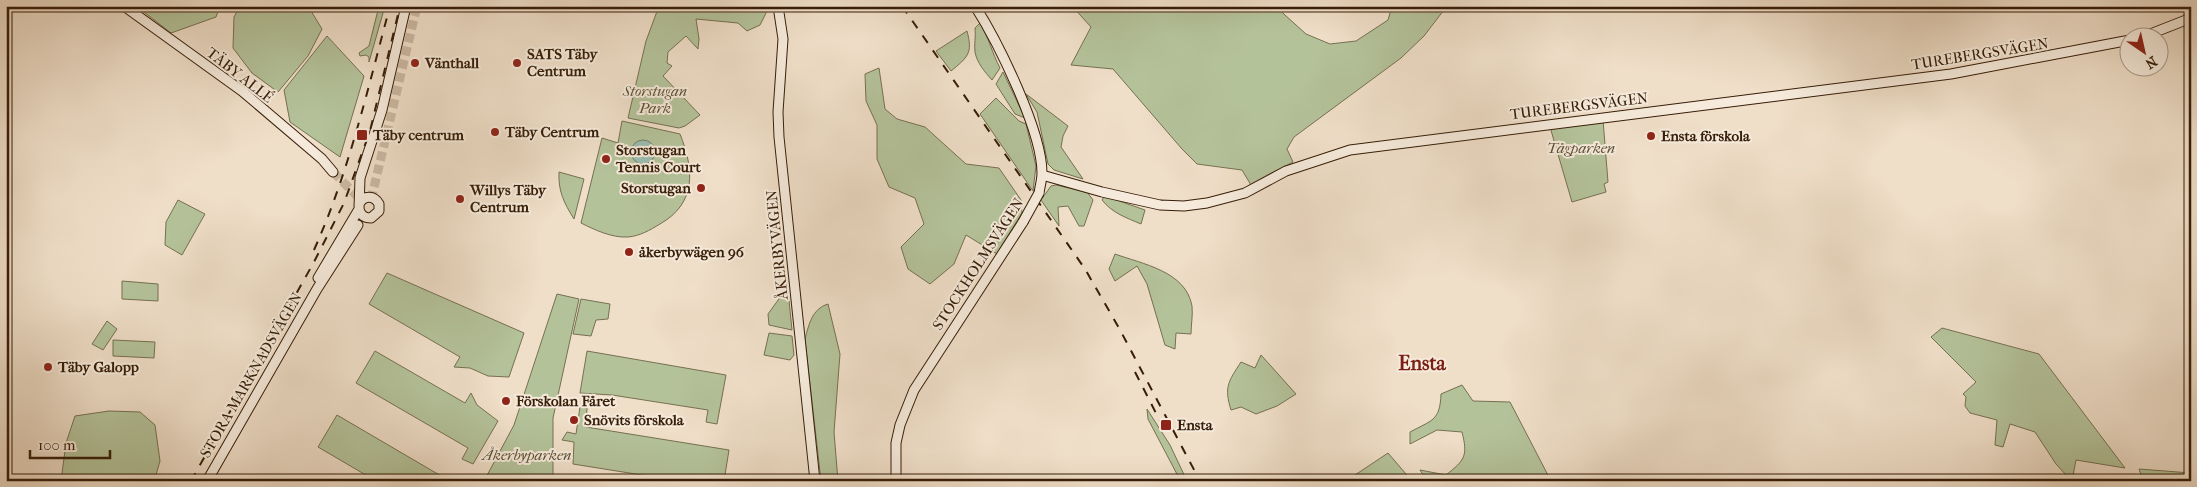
<svg xmlns="http://www.w3.org/2000/svg" width="2197" height="487" viewBox="0 0 2197 487" font-family="'IM FELL French Canon',serif">
<rect width="100%" height="100%" fill="#efdec8"/>
<filter id="stains"><feTurbulence type="fractalNoise" baseFrequency=".004" numOctaves="4"/><feColorMatrix values="0 0 0 0 .2 0 0 0 0 .09 0 0 0 0 .02 0 0 0 .5 -.17"/></filter>
<radialGradient id="worn" r=".72"><stop offset=".6" stop-color="#630" stop-opacity="0"/><stop offset="1" stop-color="#630" stop-opacity=".3"/></radialGradient>
<path fill="#b4c29a" stroke="#767050" d="M136 6H220L216 17 171 33Z
M240 6H308L322 29 308 56 278 92 252 73 233 48 234 17Z
M379 6H385L369 62V57L366 55 360 56 359 53 369 46Z
M659 6H765L767 11 760 25 747 31 738 23 696 19 699 39 698 49 686 36 668 52 667 63 672 66 663 76 700 115 685 126 679 128 628 118 646 41Z
M1072 6H1275L1306 34 1330 44 1356 41 1388 20 1392 6H1447L1424 36 1401 58 1294 137 1287 149 1293 162 1251 185 1242 170 1197 164 1182 149 1113 69 1071 65 1091 27Z
M980 23C989 38 992 53 1000 68L992 80C985 72 977 63 975 52 974 44 976 37 975 28Z
M967 31C973 53 968 57 951 71L936 51Z
M327 36 364 76 340 157 290 122 284 90Z
M879 68 885 109 897 119 925 127 966 164 999 168 1021 200 1022 213 997 254 966 235 954 264 930 284 908 269 901 247 924 224 915 198 889 187 877 159V125L866 101 865 74Z
M1003 72 1025 118 1015 114 996 84Z
M1026 94 1068 126 1063 136 1061 147 1083 179 1054 170 1048 164 1037 112Z
M996 98 1019 121 1026 124 1036 166 1033 191 980 114Z
M1603 120 1608 182 1604 184 1606 192 1572 202 1550 127Z
M622 121 680 134C694 169 697 203 660 224 650 230 640 236 628 237 612 238 595 230 581 223L602 138 618 143Z
M559 172 584 179 574 219C564 203 558 191 559 172Z
M1056 185 1087 192 1093 200 1084 226H1079L1068 206 1058 207 1059 226 1041 200 1051 186Z
M1105 196 1145 210 1141 224C1127 218 1112 213 1102 200Z
M178 200 205 214 182 255 165 245 166 222Z
M1115 254C1142 264 1186 271 1192 306 1193 315 1191 325 1191 334L1176 333 1175 349 1165 345 1147 284 1137 266 1115 281 1109 269Z
M387 273 524 333 509 377 488 376 470 368 454 367 460 357 369 304Z
M122 281 158 284V301L122 299Z
M788 291 792 330 769 325 768 314 784 292Z
M557 294 579 299 553 418V481H484L514 425Z
M581 299 610 304 608 319 596 320 591 336 573 334Z
M828 304 840 354 834 432 838 481H821L805 339C809 324 812 309 828 304Z
M107 321 117 329 103 350 92 344Z
M1942 328 2039 354 2125 468 2076 460 2072 481H2066V475L2056 464 2035 432 2010 424 2003 447 1995 445 1997 420 1970 413 1965 406 1966 397 1963 394 1976 382 1931 337Z
M769 333 792 336 794 355 790 360 764 355Z
M113 340 155 342 154 358 113 356Z
M375 351 465 403 471 393 477 405 498 421 473 464 462 459 468 448 356 383Z
M587 351 726 375 717 424 706 422 708 410 612 395 580 393Z
M1261 355 1296 394 1277 406 1256 414 1241 407 1231 410C1224 387 1228 382 1241 362L1255 368Z
M1462 385 1473 401 1510 402 1551 481H1427L1420 470 1446 475C1465 460 1468 456 1462 432L1437 430 1410 444V432C1432 420 1440 421 1441 394Z
M580 407 587 408 586 427 729 450 724 481H679L573 464 574 442 562 440 567 432 576 434Z
M1147 409 1170 445 1187 481H1181L1179 478 1148 419Z
M109 411 140 412 155 425 160 461 156 475 163 481H61L66 443 75 416Z
M337 415 448 480 450 481H376L318 447Z
M1388 453 1412 481H1346Z
M2139 469 2191 473V481H2143Z"/>
<path fill="#9abdb1" stroke="#727d6d" d="M631 152a12 12 0 1 1 24 0a12 12 0 1 1-24 0Z"/>
<g fill="none" stroke-linecap="round" stroke-linejoin="round">
<path stroke="#cab7a1" stroke-width="9" stroke-dasharray="9 4.5" stroke-linecap="butt" d="M333 172 363 202
M371 200 417 6"/>
<defs>
<path id="secondary" d="M124 6 242 91 322 159 333 172
M778 6 783 39 778 112 779 137 815 481
M975 6C998 42 1042 131 1042 173 1042 180 1040 186 1039 193
M2140 38 2191 18
M1042 175 1102 192 1160 205 1184 206 1207 203 1245 193 1286 171 1350 150 1951 74 2130 40
M359 204C364 195 374 195 379 204V211L371 218C365 218 361 216 359 209L360 178 382 110 406 6
M318 278 359 209
M207 481 317 289 358 225
M896 481V443L900 425 914 390 1023 222"/>
</defs>
<use href="#secondary" stroke="#371d07" stroke-width="11"/>
<use href="#secondary" stroke="#f5eadb" stroke-width="9"/>
<path stroke="#371d07" stroke-width="2" stroke-dasharray="9 9" stroke-linecap="butt" d="M902 6 1085 269 1119 328 1200 481
M314 250C349 172 368 88 390 6
M1135 372 1160 421
M191 481 314 262 344 203 370 131 400 6"/>
<defs>
<path id="secondary-bridge" d="M1023 222 1039 193"/>
</defs>
<use href="#secondary-bridge" stroke="#371d07" stroke-width="11" stroke-linecap="butt"/>
<use href="#secondary-bridge" stroke="#f5eadb" stroke-width="9"/>
</g>
<g fill="#8f2418" stroke="#f5eadb" stroke-width="2">
<circle cx="415" cy="63" r="5"/>
<circle cx="517" cy="63" r="5"/>
<circle cx="495" cy="132" r="5"/>
<rect x="356" y="129" width="12" height="12" rx="2.5"/>
<circle cx="1651" cy="136" r="5"/>
<circle cx="606" cy="159" r="5"/>
<circle cx="701" cy="188" r="5"/>
<circle cx="460" cy="199" r="5"/>
<circle cx="629" cy="252" r="5"/>
<circle cx="48" cy="367" r="5"/>
<circle cx="506" cy="401" r="5"/>
<circle cx="574" cy="420" r="5"/>
<rect x="1160" y="419" width="12" height="12" rx="2.5"/>
</g>
<g text-anchor="middle" stroke-width="4" stroke-linejoin="round" paint-order="stroke">
<g font-size="15" font-weight="bold" fill="#371d07" stroke="#f5eadb" text-anchor="start">
<text x="527" y="59">SATS Täby<tspan x="527" dy="17">Centrum</tspan></text>
<text x="425" y="68">Vänthall</text>
<text x="505" y="137">Täby Centrum</text>
<text x="373" y="140">Täby centrum</text>
<text x="1661" y="141">Ensta förskola</text>
<text x="616" y="155">Storstugan<tspan x="616" dy="17">Tennis Court</tspan></text>
<text x="691" y="193" text-anchor="end">Storstugan</text>
<text x="470" y="195">Willys Täby<tspan x="470" dy="17">Centrum</tspan></text>
<text x="639" y="257">åkerbywägen 96</text>
<text x="58" y="372">Täby Galopp</text>
<text x="516" y="406">Förskolan Fåret</text>
<text x="584" y="425">Snövits förskola</text>
<text x="1177" y="430">Ensta</text>
</g>
<g font-size="15" fill="#371d07" stroke="#f5eadb">
<text transform="translate(1980 54) rotate(-9)" y="5">TUREBERGSVÄGEN</text>
<text transform="translate(240 75) rotate(38)" y="5">TÄBY ALLÉ</text>
<text transform="translate(1579 106) rotate(-7)" y="5">TUREBERGSVÄGEN</text>
<text transform="translate(777 245) rotate(-96)" y="5">ÅKERBYVÄGEN</text>
<text transform="translate(978 264) rotate(-57)" y="5">STOCKHOLMSVÄGEN</text>
<text transform="translate(251 375) rotate(-60)" y="5">STORA MARKNADSVÄGEN</text>
</g>
<g font-size="15" font-style="italic" fill="#5c4f33" stroke="#f5eadb">
<text x="655" y="96">Storstugan<tspan x="655" dy="17">Park</tspan></text>
<text x="1581" y="153">Tågparken</text>
<text x="527" y="460">Åkerbyparken</text>
</g>
<g font-size="20" font-weight="bold" fill="#7a1f14" stroke="#f5eadb">
<text x="1422" y="370">Ensta</text>
</g>
</g>
<rect width="2197" height="487" fill="none" stroke="#efdec8" stroke-width="25"/>
<rect x="8" y="8" width="2182" height="472" fill="none" stroke="#371d07" stroke-width="2.5"/>
<rect x="12" y="12" width="2172" height="462" fill="none" stroke="#371d07"/>
<g transform="translate(2144 52) rotate(146)"><circle r="24" fill="#f5eadb" stroke="#a99886"/>
<path d="M0-4L9 19L0 12L-9 19Z" fill="#8f2418"/>
<text y="-8" font-size="14" font-weight="bold" text-anchor="middle" fill="#371d07">N</text>
</g>
<path d="M30 450v8h80v-8" fill="none" stroke="#371d07" stroke-width="2.5"/>
<text x="38" y="450" font-size="15" fill="#371d07" stroke="#f5eadb" stroke-width="4" paint-order="stroke">100 m</text>
<rect width="100%" height="100%" filter="url(#stains)"/>
<rect width="100%" height="100%" fill="url(#worn)"/>
</svg>
